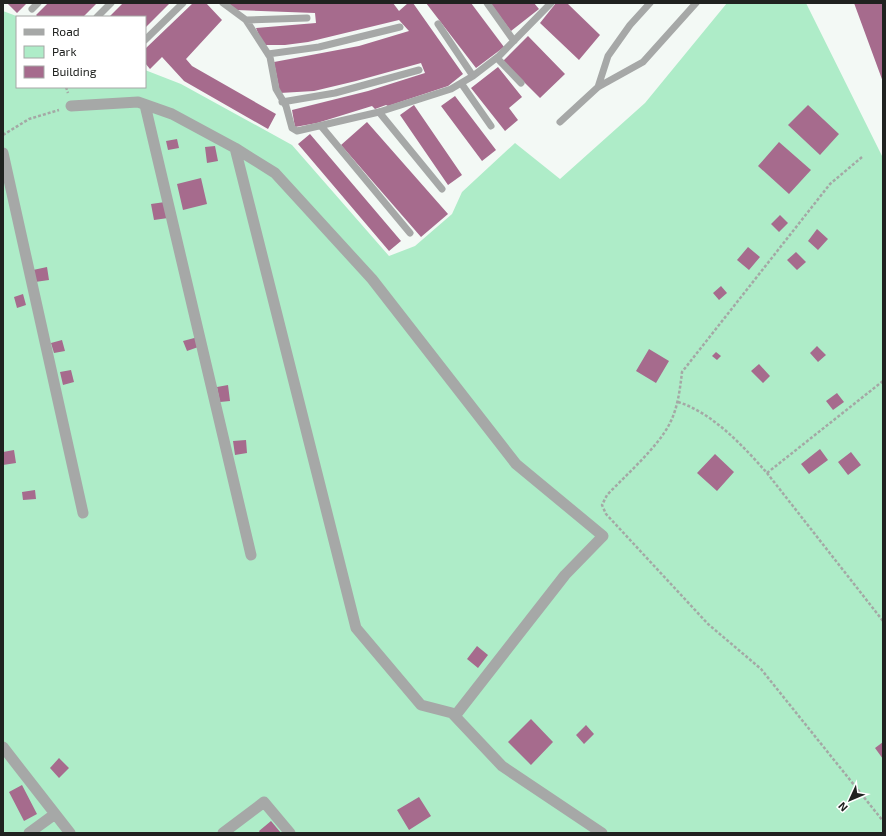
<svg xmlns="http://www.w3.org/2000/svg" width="886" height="836" viewBox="0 0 886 836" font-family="'Exo 2',sans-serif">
<rect width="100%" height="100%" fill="#f3f9f5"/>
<path fill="#aeecc8" d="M727 3H806L883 158V833H3V11L19 17H17V87H145V70L181 84 292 145 389 256 415 246 452 214 462 192 515 143 560 179 645 103Z"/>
<path fill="#a66b8d" d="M7 3H27L17 13Z
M48 3H97L83 17H38L36 15Z
M123 3H170L145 28V17H109Z
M193 3H206L222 20 186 59 192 66 276 114 268 129 184 81 162 57 150 69 145 63V49Z
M223 3H393L399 11 408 3H413L463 74 448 86 388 106 386 105 375 109 372 106 317 123 295 127 292 110 368 91 425 73 421 63 356 81 314 91 280 93 274 62 359 46 409 31 399 20 308 42 285 45H263L256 28 316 23 315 13 237 10Z
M426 3H471L504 47 476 68Z
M490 3H534L539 9 511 31Z
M556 3H567L600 35 579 60 540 23Z
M854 3H883V82Z
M528 36 565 74 540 98 503 61Z
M498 67 522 97 509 108 518 120 505 131 471 88Z
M455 96 496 150 482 161 441 106Z
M414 105 462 175 448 185 400 115Z
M808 105 839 134 820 155 788 125Z
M367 122 448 214 421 237 341 145Z
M310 134 401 241 389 251 298 144Z
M177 139 179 148 168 150 166 141Z
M779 142 811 170 789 194 758 166Z
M215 146 218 161 207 163 205 147Z
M201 178 207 204 183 210 177 184Z
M165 202 168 218 154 220 151 204Z
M780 215 788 223 779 232 771 224Z
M817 229 828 239 818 250 808 241Z
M748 247 760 257 749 270 737 260Z
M796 252 806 262 797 270 787 260Z
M47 267 49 280 35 282 33 270Z
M721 286 727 293 719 300 713 293Z
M23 294 26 305 17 308 14 297Z
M198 337 201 346 187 351 183 341Z
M62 340 65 351 54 353 51 343Z
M817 346 826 355 818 362 810 353Z
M649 349 669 361 656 383 636 371Z
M716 352 721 356 717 360 712 356Z
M759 364 770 376 763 383 751 371Z
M71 370 74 382 63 385 60 372Z
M228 385 230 401 220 402 217 387Z
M837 393 844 402 833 410 826 401Z
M246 440 247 453 235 455 233 441Z
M820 449 828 460 809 474 801 464Z
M14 450 16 463 3 465V452Z
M851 452 861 465 848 475 838 462Z
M715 454 734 472 717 491 697 473Z
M35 490 36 499 23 500 22 492Z
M477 646 488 655 478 668 467 659Z
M531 719 553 742 531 765 508 742Z
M586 725 594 734 584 744 576 735Z
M883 742V759L875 748Z
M59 758 69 768 59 778 50 768Z
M22 785 37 814 24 821 9 792Z
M419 797 431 816 409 830 397 810Z
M271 821 281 833H260L259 831Z"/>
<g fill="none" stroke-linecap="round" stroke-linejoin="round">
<path stroke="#a4a8a5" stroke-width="2.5" stroke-dasharray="3 2" stroke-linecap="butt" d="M66 87 68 93
M3 135 29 119 59 110
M862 157 830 184 682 372C680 389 678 407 670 423 658 447 626 475 607 495L602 505 606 514 708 624 761 669 883 821
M678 402C713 413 743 446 767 473L883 621
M767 473 883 381"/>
<path stroke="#a6a8a7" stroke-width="7" d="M223 3 246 20 270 57 276 89 286 106 292 128 297 131 379 112 451 89 473 76 499 56 551 3
M487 3 514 41
M32 9 38 3
M97 17 111 3
M246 20 307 18
M438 24 473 76
M145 40 183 3
M268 54 319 47 400 27
M497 58 521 83
M461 83 491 126
M598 87 608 56 630 25 650 3
M282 102 335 93 419 70
M379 112 442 189
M560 122 598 87 643 62 696 3
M321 126 410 233"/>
<path stroke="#a6a8a7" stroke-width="11" d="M145 105 251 555
M71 106 138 102 172 114 235 148 275 173 372 279 516 464 603 536 565 575 455 716
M235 148 356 628 421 705 452 713 502 766 602 833
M3 153 83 513
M3 747 70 833
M29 833 55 814
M223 833 264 802 290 833"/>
</g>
<rect width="886" height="836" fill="none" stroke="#202220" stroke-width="8"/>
<rect x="16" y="16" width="130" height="72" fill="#ffffff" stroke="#a6a7a6"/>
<rect x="24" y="29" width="20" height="6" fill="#a6a8a7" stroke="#a6a7a6"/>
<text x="52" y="36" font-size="12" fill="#202220">Road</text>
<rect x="24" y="46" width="20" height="12" fill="#aeecc8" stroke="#a6a7a6"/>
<text x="52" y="56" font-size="12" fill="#202220">Park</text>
<rect x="24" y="66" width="20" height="12" fill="#a66b8d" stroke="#a6a7a6"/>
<text x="52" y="76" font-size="12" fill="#202220">Building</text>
<g transform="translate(850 800) rotate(226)" stroke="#ffffff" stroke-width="3" paint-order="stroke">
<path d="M0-3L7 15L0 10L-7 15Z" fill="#202220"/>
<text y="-6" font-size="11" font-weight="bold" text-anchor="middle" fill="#202220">N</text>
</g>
</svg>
